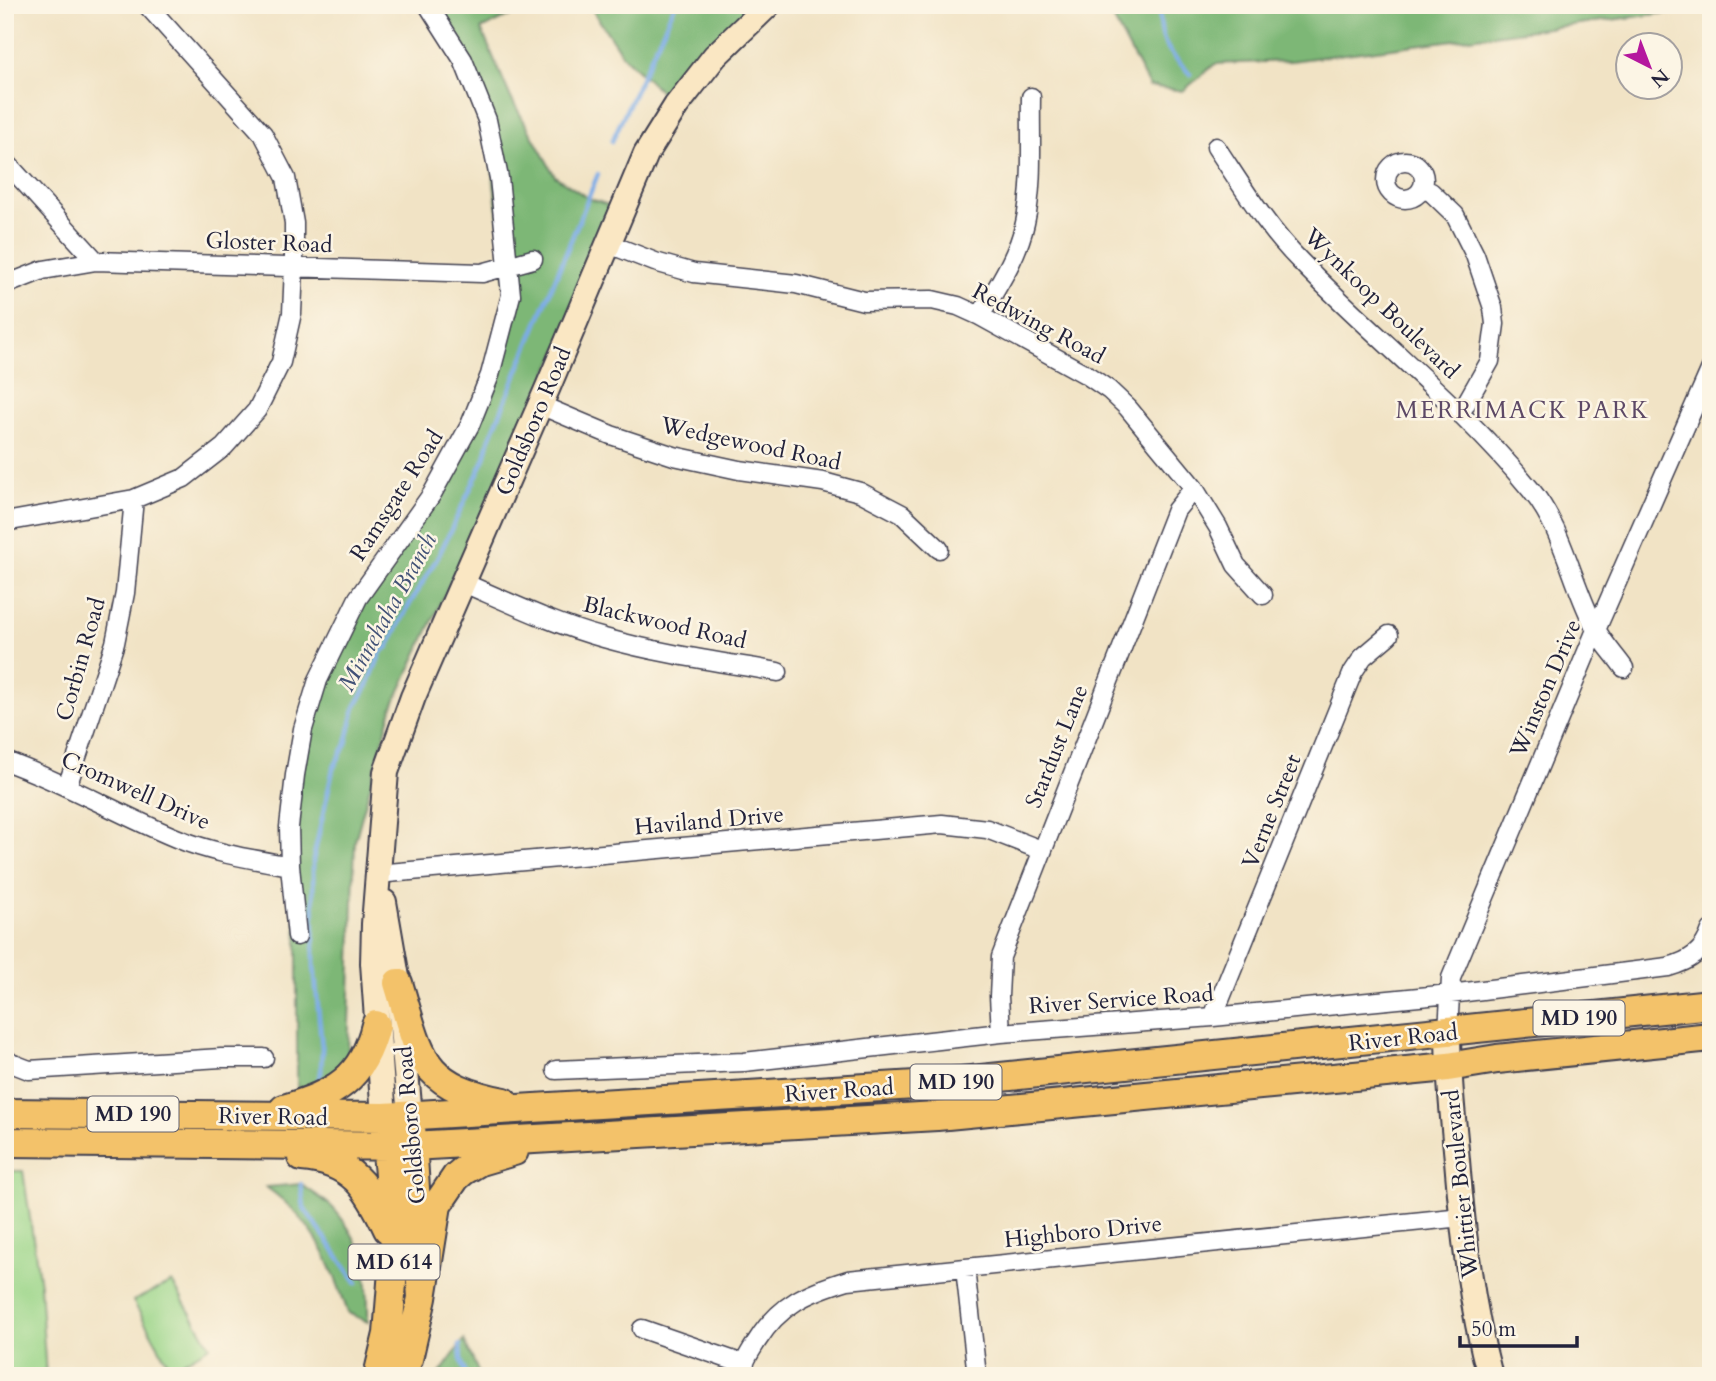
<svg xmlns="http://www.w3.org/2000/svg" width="1716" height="1381" viewBox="0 0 1716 1381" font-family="Cardo,serif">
<rect width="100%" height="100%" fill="#fcf5e5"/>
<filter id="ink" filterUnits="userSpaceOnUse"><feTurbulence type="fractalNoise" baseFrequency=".0143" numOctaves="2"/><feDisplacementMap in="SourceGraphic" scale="14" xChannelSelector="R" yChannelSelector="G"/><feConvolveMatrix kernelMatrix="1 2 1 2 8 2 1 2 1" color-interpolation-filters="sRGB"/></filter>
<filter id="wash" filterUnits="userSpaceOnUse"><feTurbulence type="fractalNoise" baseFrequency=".00686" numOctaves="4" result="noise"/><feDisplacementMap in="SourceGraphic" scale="28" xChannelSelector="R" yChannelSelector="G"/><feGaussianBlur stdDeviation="1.57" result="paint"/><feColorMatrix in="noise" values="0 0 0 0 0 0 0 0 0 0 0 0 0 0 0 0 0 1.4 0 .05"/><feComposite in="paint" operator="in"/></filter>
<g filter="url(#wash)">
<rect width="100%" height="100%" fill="#f1e3c5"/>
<path fill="#9cd68a" stroke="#5f7c62" stroke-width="2" d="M5 1171H23L40 1285 46 1376H5Z
M172 1282 210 1346 171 1369 133 1301Z"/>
<path fill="#7db776" stroke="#506c58" stroke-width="2" d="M434 5H534L481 29 511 98 555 176 588 198 623 210 392 708 355 841 348 1054 331 1080 297 1094V936L289 827 318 680 470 425 508 309 487 120Z
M589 5H768L676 106 623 56Z
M1106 5H1711V7L1291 61 1215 64 1183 91 1149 86Z
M301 1184C311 1192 324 1199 333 1208 365 1244 369 1275 368 1322L348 1313C330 1259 314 1221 266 1187Z
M464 1340 480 1376H438Z"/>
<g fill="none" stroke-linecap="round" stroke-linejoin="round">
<path stroke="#7cace7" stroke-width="4.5" d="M1160 5C1159 43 1165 47 1190 74
M612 141 675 5
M316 1085 321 1073 322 1048 314 966 313 860 333 769 346 744 355 707 368 685 381 652 388 647 408 607 439 555 485 458 489 441 598 174
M301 1184 304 1208 357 1283
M460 1345 461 1359 466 1376"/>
</g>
</g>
<g filter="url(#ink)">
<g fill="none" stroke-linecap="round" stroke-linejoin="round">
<defs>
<path id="street" d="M1216 147C1242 186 1267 228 1301 262 1376 339 1462 406 1531 490 1564 530 1572 585 1596 629 1603 643 1615 655 1624 668
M1386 180a19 19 0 1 1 38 0a19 19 0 1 1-38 0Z
M5 161 96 261
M1422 188 1431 192 1455 215 1475 255 1493 308 1495 324 1490 361 1460 414
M609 244 655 262 694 273 796 284 864 301 932 300 958 306 980 316 1087 375 1109 390 1128 408 1194 488 1218 527 1236 565 1263 595
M5 285 43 270 96 261 482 273 533 259
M980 316C997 287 1018 256 1025 223 1034 183 1030 138 1031 97
M540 405 611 435 674 456 739 470 823 482 860 492 902 514 939 549
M5 522 134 499 184 478 224 447 257 410 281 362 292 313 294 267V223L286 178 263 134 147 5
M464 583C510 603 556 625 604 638 661 654 720 662 778 672
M5 761C64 782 118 814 176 838 212 853 252 859 290 866
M67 787 115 643 125 593 134 499
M377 874 942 824 987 829 1041 850
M297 936 290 866 289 827 295 775 303 729 318 680 358 598 432 494 470 425 490 375 511 295 499 178 487 120 463 60 428 5
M1213 1017 1353 672 1363 657 1389 635
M1448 1032 1451 978 1596 630 1711 368
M1001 1033 999 996 1001 957 1176 510 1194 488
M5 1058 11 1063 29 1070 221 1058H264
M556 1070 744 1062 1001 1033 1213 1017 1450 994 1668 967C1690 961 1704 952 1711 930
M965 1268 977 1376
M642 1329 743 1364
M741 1376C743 1362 750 1352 757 1341 780 1304 808 1292 848 1280L1462 1217"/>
<path id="secondary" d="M384 902 398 983 410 1116
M1448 1032C1448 1075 1453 1117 1457 1160 1463 1233 1471 1305 1490 1376
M384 1117 373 963 374 924 386 772 413 697 548 387 646 154 676 106 715 56 768 5"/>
<path id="primary" d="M398 983C421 1058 419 1085 504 1102
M284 1109C334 1094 363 1080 376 1025
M5 1113 384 1117 932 1084 1711 1004
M5 1142 412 1146 937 1116 1448 1067 1497 1059 1711 1037
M302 1157C352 1161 368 1187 388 1229
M422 1298 437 1205 456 1177 463 1171 480 1161 514 1151
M378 1376 388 1334 395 1245 385 1129
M401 1376 408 1359 422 1298 411 1126"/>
</defs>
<use href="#street" stroke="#413f50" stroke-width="21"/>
<use href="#secondary" stroke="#413f50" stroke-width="28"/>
<use href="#primary" stroke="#413f50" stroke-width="32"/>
<use href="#street" stroke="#fff" stroke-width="18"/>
<use href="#secondary" stroke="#fae7c3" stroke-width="24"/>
<use href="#primary" stroke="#f3c26a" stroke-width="28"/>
</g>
</g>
<g text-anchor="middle" stroke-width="5" stroke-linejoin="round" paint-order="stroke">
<g fill="#fcf5e5" stroke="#63616e" stroke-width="2">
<rect x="1533.5" y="1000.5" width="91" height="35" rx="5"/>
<rect x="910.5" y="1064.5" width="91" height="35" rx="5"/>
<rect x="87.5" y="1096.5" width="91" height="35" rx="5"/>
<rect x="348.5" y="1244.5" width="91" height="35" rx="5"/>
</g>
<g font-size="21" font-weight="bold" fill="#22223b">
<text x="1579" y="1025">MD 190</text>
<text x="956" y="1089">MD 190</text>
<text x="133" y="1121">MD 190</text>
<text x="394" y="1269">MD 614</text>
</g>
<g font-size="23" fill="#22223b" stroke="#fcf5e5">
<text transform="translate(269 242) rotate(2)" y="8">Gloster Road</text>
<text transform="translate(1382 303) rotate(44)" y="8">Wynkoop Boulevard</text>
<text transform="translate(1039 323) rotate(28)" y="8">Redwing Road</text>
<text transform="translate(533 421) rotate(-67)" y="8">Goldsboro Road</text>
<text transform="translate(751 443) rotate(12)" y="8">Wedgewood Road</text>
<text transform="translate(396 495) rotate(-57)" y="8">Ramsgate Road</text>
<text transform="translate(665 622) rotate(13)" y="8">Blackwood Road</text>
<text transform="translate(80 659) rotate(-74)" y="8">Corbin Road</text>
<text transform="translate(1545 688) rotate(-67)" y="8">Winston Drive</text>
<text transform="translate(1056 746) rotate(-68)" y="8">Stardust Lane</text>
<text transform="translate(136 790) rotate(24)" y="8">Cromwell Drive</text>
<text transform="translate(1271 811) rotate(-68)" y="8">Verne Street</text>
<text transform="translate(709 820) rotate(-5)" y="8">Haviland Drive</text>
<text transform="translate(1121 999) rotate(-4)" y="8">River Service Road</text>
<text transform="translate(1403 1037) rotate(-6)" y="8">River Road</text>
<text transform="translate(839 1090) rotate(-4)" y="8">River Road</text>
<text transform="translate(273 1116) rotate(1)" y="8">River Road</text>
<text transform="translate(410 1125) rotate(-95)" y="8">Goldsboro Road</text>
<text transform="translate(1460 1184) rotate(-96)" y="8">Whittier Boulevard</text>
<text transform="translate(1083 1231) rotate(-6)" y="8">Highboro Drive</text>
</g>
<g font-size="24" letter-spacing="2" fill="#5d4966" stroke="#fcf5e5">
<text x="1523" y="418">MERRIMACK PARK</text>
</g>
<g font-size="24" font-style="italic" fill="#425277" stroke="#fcf5e5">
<text transform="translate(387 612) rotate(-61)" y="8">Minnehaha Branch</text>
</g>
</g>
<rect width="1716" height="1381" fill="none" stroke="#fcf5e5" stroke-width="28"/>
<g transform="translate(1649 66) rotate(138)"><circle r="33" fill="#fcf5e5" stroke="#a5a1a1" stroke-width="2"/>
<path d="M0-5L12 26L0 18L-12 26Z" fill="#b5179e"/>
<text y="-10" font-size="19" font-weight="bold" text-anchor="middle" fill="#22223b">N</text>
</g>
<path d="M1460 1336v10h117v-10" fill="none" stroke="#22223b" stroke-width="3.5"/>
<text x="1471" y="1336" font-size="21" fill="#22223b" stroke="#fcf5e5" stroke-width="5" paint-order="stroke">50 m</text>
</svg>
